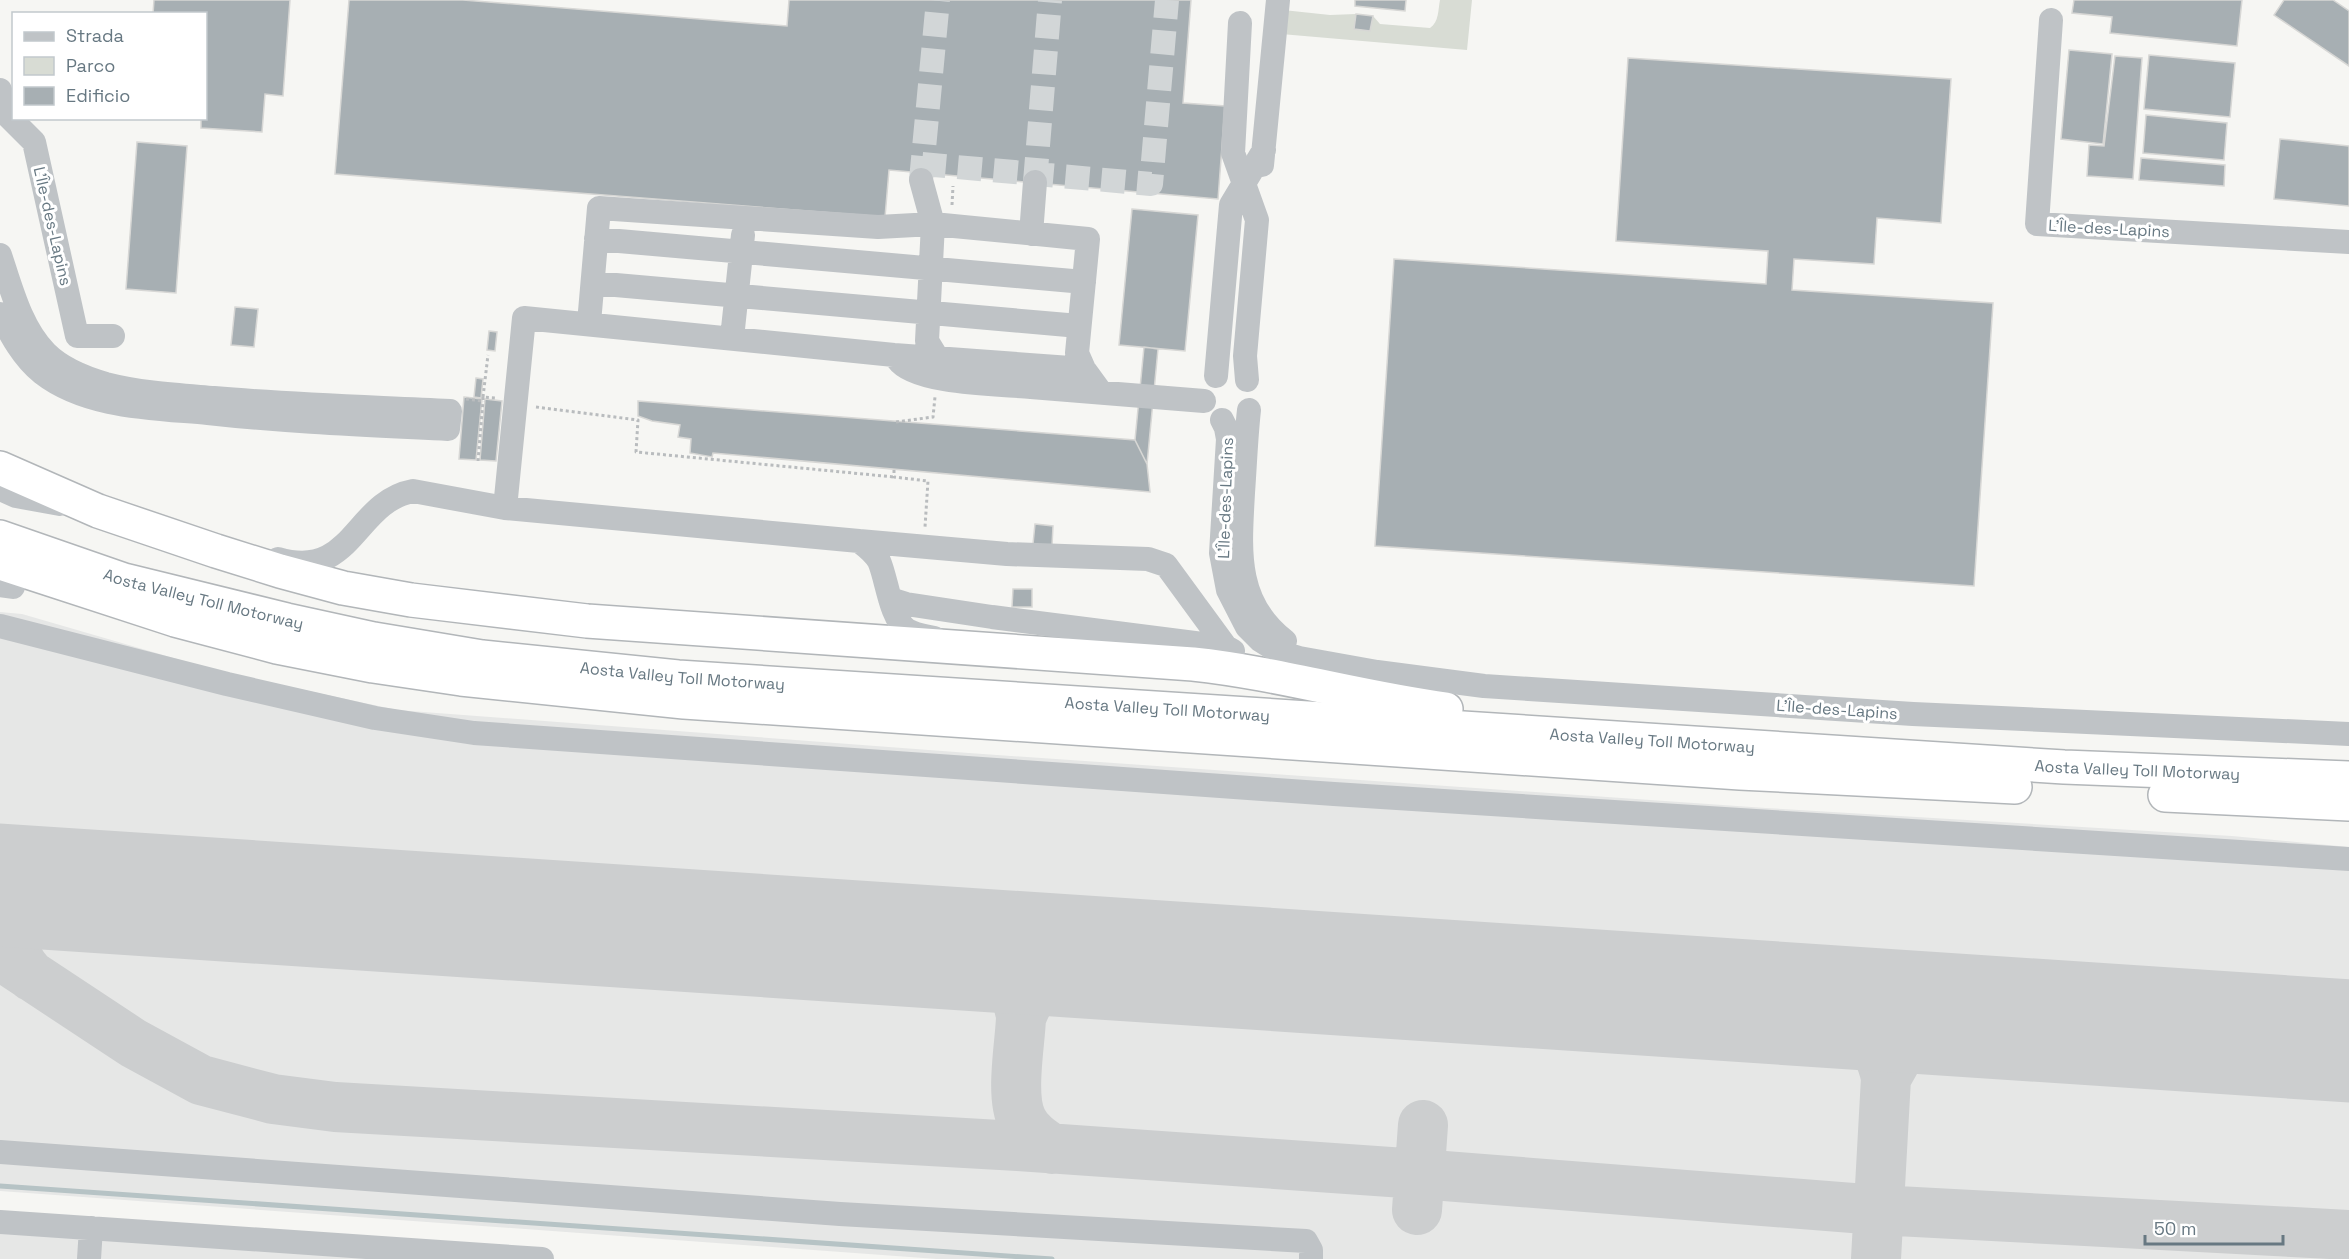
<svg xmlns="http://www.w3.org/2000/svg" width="2349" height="1259" viewBox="0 0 2349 1259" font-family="'Space Grotesk',sans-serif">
<rect width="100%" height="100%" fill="#f6f6f3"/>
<path fill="#e6e7e6" d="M0 612 22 614 225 673 397 710 969 753 1766 808 2232 836 2349 847V1259H937L0 1191Z
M0 1231 436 1259H0Z"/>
<path fill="#d8dcd4" d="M1440 0H1472L1467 50 1281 34 1283 10 1330 15 1356 14 1354 28 1370 31 1373 16 1380 24 1430 28C1439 22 1438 10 1440 0Z"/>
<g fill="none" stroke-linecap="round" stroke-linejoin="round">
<path stroke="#b6c3c5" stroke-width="5" d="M0 1186 1052 1259"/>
<path stroke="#cccecf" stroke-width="50" d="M944 948C978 962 1018 976 1021 1018 1020 1045 1010 1096 1022 1120 1028 1133 1040 1141 1052 1149
M0 955 133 1043 201 1080 273 1099 335 1107 1018 1146 1419 1174 1878 1210 2349 1235
M31 976C27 971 23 967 20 961 7 938 24 908 47 900 65 893 85 893 103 892
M1808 1005C1849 1020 1877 1032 1886 1078
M1021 1018C1038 971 1064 970 1107 958
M1417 1210 1423 1125
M1876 1259 1886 1078 1903 1048 1915 1037 1957 1015"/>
<path stroke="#cccecf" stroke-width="123" d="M0 885 2349 1041"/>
</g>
<path fill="#a7afb3" stroke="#d7d7d5" stroke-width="1.5" d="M154 0H290L283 96 265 94 262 132 201 128V118H206V14H153Z
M349 0H463L787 26 789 0H1191L1183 103 1225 106 1218 199 889 170 885 217 335 174Z
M1355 0H1406L1405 11 1355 6Z
M2074 0H2242L2237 46 2110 33 2112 17 2072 13Z
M2284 0H2333L2349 11V66L2274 15Z
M1356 14 1373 16 1370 31 1354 29Z
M2069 50 2112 54 2103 144 2061 139Z
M2149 55 2235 63 2230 117 2144 109Z
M2115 56 2142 58 2133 179 2087 176 2089 145 2104 146Z
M1628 58 1951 79 1941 223 1877 218 1874 264 1794 259 1792 290 1993 303 1974 586 1375 546 1394 259 1766 284 1768 251 1616 241Z
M2146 115 2227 123 2224 160 2143 153Z
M2280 139 2349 146V206L2274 199Z
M137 142 187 146 176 293 126 289Z
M2141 158 2225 165 2224 186 2139 180Z
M1132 209 1198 215 1185 351 1119 345Z
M235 307 258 309 254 347 231 345Z
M489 331 497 332 495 351 487 350Z
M1144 347 1158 349 1147 464 1135 440Z
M476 378 483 379 481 398 474 397Z
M464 397 482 399 476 460 459 459Z
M485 399 502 401 496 461 480 460Z
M638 401 1135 440 1147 464 1150 492 713 453 712 457 690 453 691 439 678 437 680 425 652 421 638 416Z
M1035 524 1053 526 1052 546 1033 544Z
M1013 589H1032V607H1012Z"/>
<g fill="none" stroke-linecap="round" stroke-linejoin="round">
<path stroke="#d2d6d7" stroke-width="24" stroke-dasharray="24 12" stroke-linecap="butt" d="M922 164 1151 184 1167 0
M921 180 938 0
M1035 182 1050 0"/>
<defs>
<g id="highway">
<path d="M0 468 98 511 216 551 280 571 343 588 411 600 587 621 1193 664C1278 673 1361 698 1446 709"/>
<path id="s1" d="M0 537 124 580 287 620 374 639 482 657 678 677 2064 767 2349 778"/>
<path d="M0 563 175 620 277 647 373 666 461 679 684 702 1740 773 2015 787"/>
<path d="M2165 795 2349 804"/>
</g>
</defs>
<use href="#highway" stroke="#b2b6b9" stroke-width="36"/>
<path stroke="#b9bcbe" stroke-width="3" stroke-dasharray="3 3" stroke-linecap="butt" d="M952 205 953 186
M483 397 488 355
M466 399 483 401V397L495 398
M536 407 638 420 636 452 894 477
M896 422 933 417 935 397
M478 461 483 401
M894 470V477L928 481 925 527"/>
<path stroke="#bfc3c6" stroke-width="24" d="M2051 20 2037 224 2349 242
M1240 23 1233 153 1257 220 1245 356 1247 380
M0 90 9 117 34 142 77 336H113
M1262 165 1278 0
M921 180 933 224 927 341 938 359
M1031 234 1035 182
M596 239 1084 282
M0 255C11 288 21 328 46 353 62 369 85 378 106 384 141 393 178 395 214 398 293 405 371 407 450 411L448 429C368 425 288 422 208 413 153 408 87 408 42 373 23 358 11 335 0 314
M593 283 1079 326
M589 323 599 208 878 227 933 224 1088 239 1077 353 1084 369 1100 391
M732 338 743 235
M898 360C915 384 1001 384 1031 387
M1004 364 1031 387 1204 401
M1216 376 1231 205 1264 150
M1249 410C1246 437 1245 465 1243 493 1240 549 1234 602 1285 641
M1222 420 1226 428 1228 439 1221 553 1228 590 1247 627 1260 640 1279 652 1299 658 1377 672 1484 686 1913 714 2349 734
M0 489 16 496 60 504
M505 508 524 318 894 355 1084 369
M859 541 1007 554 1148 559 1166 565 1226 647
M278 559C353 581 354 502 413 491L505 508 859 541C867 547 874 552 879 561 887 579 890 618 907 630 915 635 925 636 934 638
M0 585 13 587
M890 599 906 604 992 617 1226 647 1233 651
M0 626 227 684 375 718 474 733 1334 794 2349 859
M0 1152 840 1214 1306 1241 1311 1250V1259
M0 1222 542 1259
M89 1259 91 1228"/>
<use href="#highway" stroke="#fff" stroke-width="33"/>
</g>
<g text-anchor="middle" stroke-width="6" stroke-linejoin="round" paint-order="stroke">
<g font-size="16" fill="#677882" stroke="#fff">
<text transform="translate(53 226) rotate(77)" y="6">L'Île-des-Lapins</text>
<text transform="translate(2109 228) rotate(3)" y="6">L'Île-des-Lapins</text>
<text transform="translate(1225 498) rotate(-88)" y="6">L'Île-des-Lapins</text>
<text dy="6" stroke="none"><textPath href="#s1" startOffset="213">Aosta Valley Toll Motorway</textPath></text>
<text dy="6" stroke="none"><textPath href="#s1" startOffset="699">Aosta Valley Toll Motorway</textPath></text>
<text dy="6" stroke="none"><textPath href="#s1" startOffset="1185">Aosta Valley Toll Motorway</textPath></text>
<text transform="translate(1837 709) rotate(4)" y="6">L'Île-des-Lapins</text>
<text dy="6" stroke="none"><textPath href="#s1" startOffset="1671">Aosta Valley Toll Motorway</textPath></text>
<text dy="6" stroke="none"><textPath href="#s1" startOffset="2157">Aosta Valley Toll Motorway</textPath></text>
</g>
</g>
<rect x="12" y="12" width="195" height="108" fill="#ffffff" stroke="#c2c9cd" stroke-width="1.5"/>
<rect x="24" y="32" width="30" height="9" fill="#bfc3c6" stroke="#c2c9cd" stroke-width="1.5"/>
<text x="66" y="42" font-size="18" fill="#677882">Strada</text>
<rect x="24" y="57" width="30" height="18" fill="#d8dcd4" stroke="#c2c9cd" stroke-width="1.5"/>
<text x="66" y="72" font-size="18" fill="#677882">Parco</text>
<rect x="24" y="87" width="30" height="18" fill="#a7afb3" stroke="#c2c9cd" stroke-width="1.5"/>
<text x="66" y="102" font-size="18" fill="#677882">Edificio</text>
<path d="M2145 1235v9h138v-9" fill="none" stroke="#677882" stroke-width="3"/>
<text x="2154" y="1235" font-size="18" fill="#677882" stroke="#ffffff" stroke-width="4.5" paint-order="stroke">50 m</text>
</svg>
